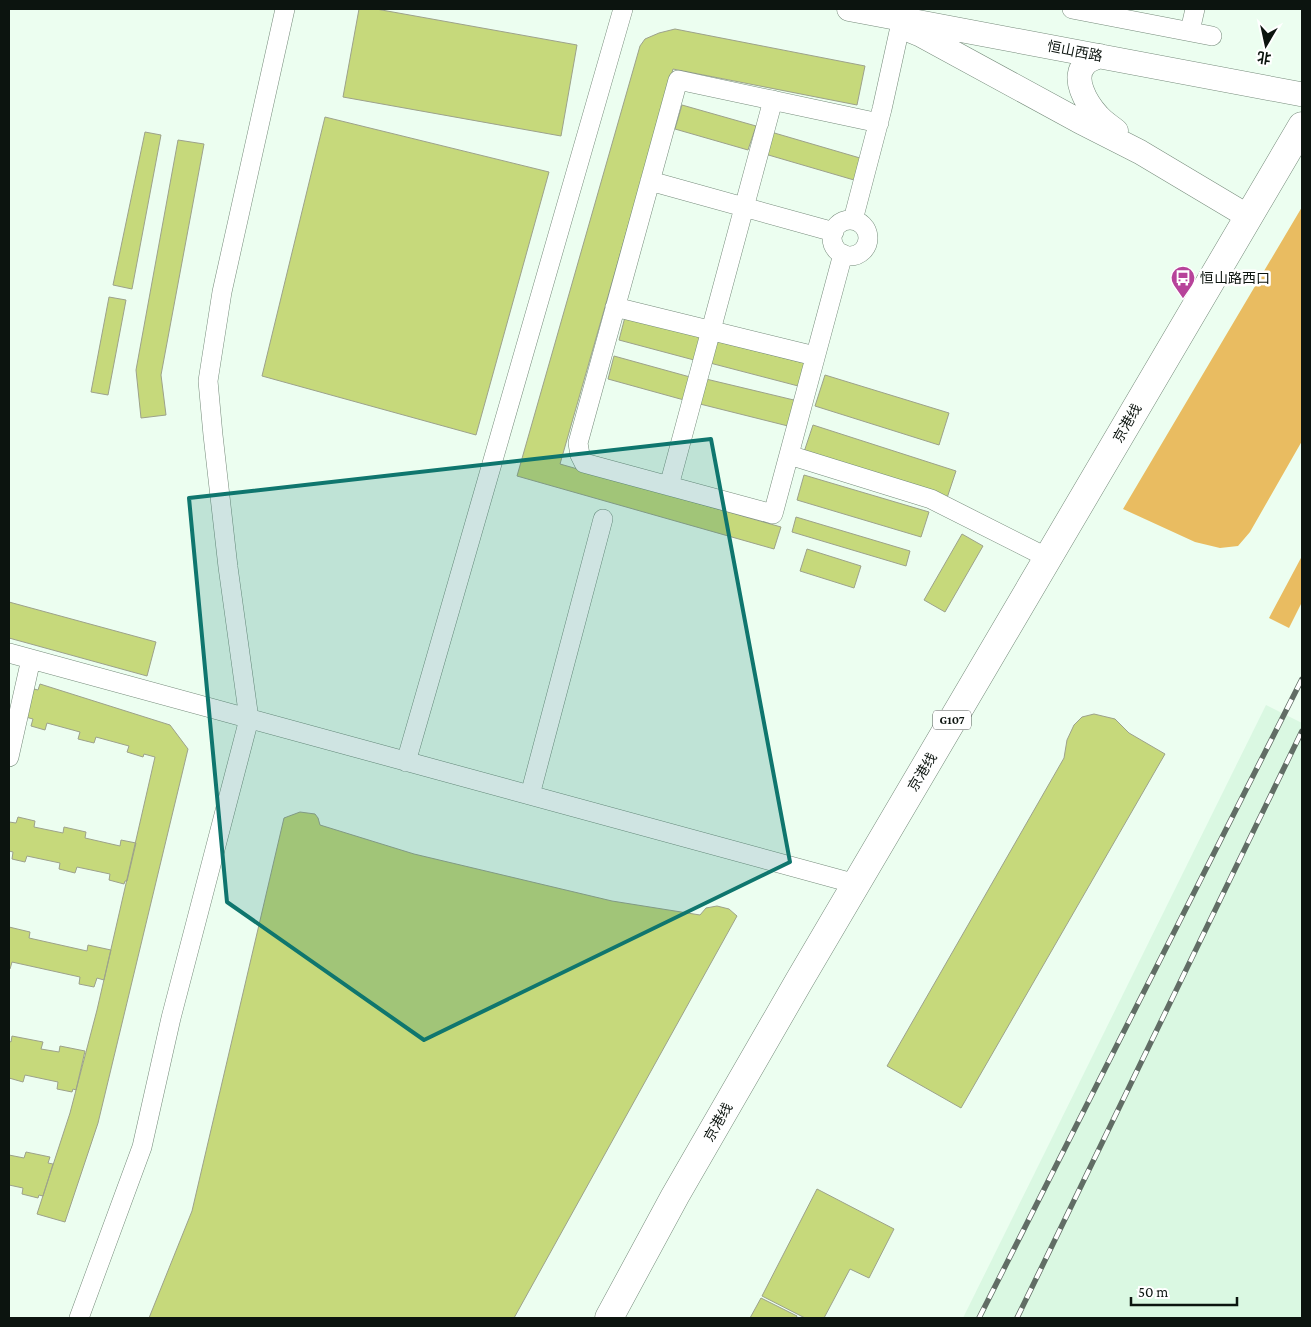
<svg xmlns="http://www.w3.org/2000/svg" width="1311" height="1327" viewBox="0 0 1311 1327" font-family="'Crimson Pro','Noto Sans SC',serif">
<rect width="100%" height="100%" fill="#ecfef0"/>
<path fill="#daf8e2" d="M1266 705 1302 723V1318H963Z"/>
<path fill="#e9bc61" d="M1302 207V441L1250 532 1238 546 1220 548 1195 542 1123 509Z
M1302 556V602L1289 628 1269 618Z"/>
<path fill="#c6d97b" stroke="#9da28b" d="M359 9H376L577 45 561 136 343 97Z
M675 29 865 66 857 105 673 69 560 464 781 527 774 549 517 476 640 46 645 39 659 33Z
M682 105 756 126 748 150 675 129Z
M325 117 549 172 476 435 262 376Z
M145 132 161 135 132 289 113 285Z
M771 132 860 158 854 180 765 154Z
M178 140 204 144 161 375 166 415 141 418 136 370Z
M109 297 126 300 108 395 91 392Z
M625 317 700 337 694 360 619 340Z
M716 341 808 364 802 387 710 363Z
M614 356 690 377 684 400 608 379Z
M825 375 949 413 939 445 815 406Z
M706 379 798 401 792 427 700 404Z
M813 425 956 471 947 498 804 452Z
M804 475 929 512 921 537 797 500Z
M796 517 910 551 906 566 792 532Z
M962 534 983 546 945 612 924 600Z
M807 549 861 566 854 588 800 571Z
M9 602 156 642 147 676 9 638Z
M40 684 170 725 188 749 98 1123 65 1222 37 1214 70 1113 97 1010 155 757 144 754 143 757 127 752 129 746 96 737 94 743 78 739 80 732 47 723 45 730 31 726 33 719 22 716 30 688 38 690Z
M1094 714 1115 719 1129 733 1165 754 961 1108 887 1066 1064 758 1067 740 1074 725 1082 717Z
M300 812 315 814 318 818 320 825 414 854 612 901 700 915 706 908 717 906 729 909 737 916 514 1318H149L192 1211 284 818Z
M18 817 35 821 34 827 63 833 64 827 86 832 85 838 120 846 121 840 136 843 127 881H125L124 884 109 880 110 874 77 867 75 873 59 869 60 863 27 856 25 862 12 859 13 852 9 851V822L16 823Z
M9 927 30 932 29 938 87 951 88 945 111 950 104 980 97 978 94 987 79 984 80 977 12 962 10 969 9 968Z
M12 1036 43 1042 41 1049 59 1052 60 1046 85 1051 76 1090 73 1089 72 1092 57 1089 58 1082 25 1075 23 1082 9 1078V1041L11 1042Z
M26 1152 50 1157 48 1163 53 1164 43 1196 39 1195 38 1198 22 1194 23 1188 9 1185V1155L24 1158Z
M817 1189 894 1229 869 1278 850 1269 824 1318H805L762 1296Z
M761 1298 797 1316 796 1318H750Z"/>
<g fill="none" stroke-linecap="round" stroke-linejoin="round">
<defs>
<path id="minor" d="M1072 9 1212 36
M1190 31 1195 9
M650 181 834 232
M853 220 882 109 900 27
M832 238a18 18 0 1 1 36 0a18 18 0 1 1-36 0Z
M843 254 773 514 584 463 580 455 578 443 678 80 879 123
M615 307 815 356
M789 455 931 499 1048 558
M669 486 773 100
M9 653 856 884
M9 757 31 659
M406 762 623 9
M530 795 603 519
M79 1318 142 1147 171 1018 249 719 228 567 213 435 208 381 222 292 285 9"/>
<path id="major" d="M849 9 1300 94
M904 28 921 35 1079 121 1140 152 1249 217
M1100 56C1095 58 1089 60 1086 63 1070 77 1087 104 1098 116 1103 122 1110 126 1116 131"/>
<path id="highway" d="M609 1318 675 1196 799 981 1302 126"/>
</defs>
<use href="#minor" stroke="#768b7b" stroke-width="20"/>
<use href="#major" stroke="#768b7b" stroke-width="25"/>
<use href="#highway" stroke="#768b7b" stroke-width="29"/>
<use href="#minor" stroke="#fff" stroke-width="19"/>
<use href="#major" stroke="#fff" stroke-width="24"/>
<use href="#highway" stroke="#fff" stroke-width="28"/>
<defs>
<path id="rail" d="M979 1318 1302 679
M1017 1318 1302 731"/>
</defs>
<use href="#rail" stroke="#616d65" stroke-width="5.5"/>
<use href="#rail" stroke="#fff" stroke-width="4" stroke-dasharray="11" stroke-linecap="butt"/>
</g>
<path fill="#0f766e" fill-opacity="0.2" stroke="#0f766e" stroke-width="4" stroke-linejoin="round" d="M711 439 790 862 424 1040 227 902 189 498Z"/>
<defs>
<symbol id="bus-pin" viewBox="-11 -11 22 30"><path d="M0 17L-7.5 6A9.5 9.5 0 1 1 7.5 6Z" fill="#b7439a" stroke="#fff"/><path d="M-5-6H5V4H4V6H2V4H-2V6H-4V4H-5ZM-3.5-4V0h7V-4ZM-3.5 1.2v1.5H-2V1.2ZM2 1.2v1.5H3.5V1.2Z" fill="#fff"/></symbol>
</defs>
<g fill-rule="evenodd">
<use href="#bus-pin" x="1169" y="264" width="28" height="38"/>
</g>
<g text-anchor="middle" stroke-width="5" stroke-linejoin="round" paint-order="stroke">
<rect fill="#fff" stroke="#555a57" stroke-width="1" x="933" y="710.5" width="38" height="19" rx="4"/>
<g font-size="12" font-weight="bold" fill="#0c140f">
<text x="952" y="724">G107</text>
</g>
<g font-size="14" fill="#0c140f" stroke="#fff">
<text transform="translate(1075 51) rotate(11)" y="5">恒山西路</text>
<text transform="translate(1127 423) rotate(-60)" y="5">京港线</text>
<text transform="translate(922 772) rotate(-59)" y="5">京港线</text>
<text transform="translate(718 1122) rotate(-60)" y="5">京港线</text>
</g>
<g font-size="14" fill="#0c140f" stroke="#fff" text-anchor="start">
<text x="1200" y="283">恒山路西口</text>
</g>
</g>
<rect width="1311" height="1327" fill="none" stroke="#0c140f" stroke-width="20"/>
<g transform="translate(1266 45) rotate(189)" stroke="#ffffff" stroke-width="4" paint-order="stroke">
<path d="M0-4L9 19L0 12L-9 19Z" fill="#0c140f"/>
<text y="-8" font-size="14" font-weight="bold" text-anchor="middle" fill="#0c140f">北</text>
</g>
<path d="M1131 1297v8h106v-8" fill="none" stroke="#0c140f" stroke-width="2.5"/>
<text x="1138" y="1297" font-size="15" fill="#0c140f" stroke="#ffffff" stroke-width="4" paint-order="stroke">50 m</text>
</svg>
